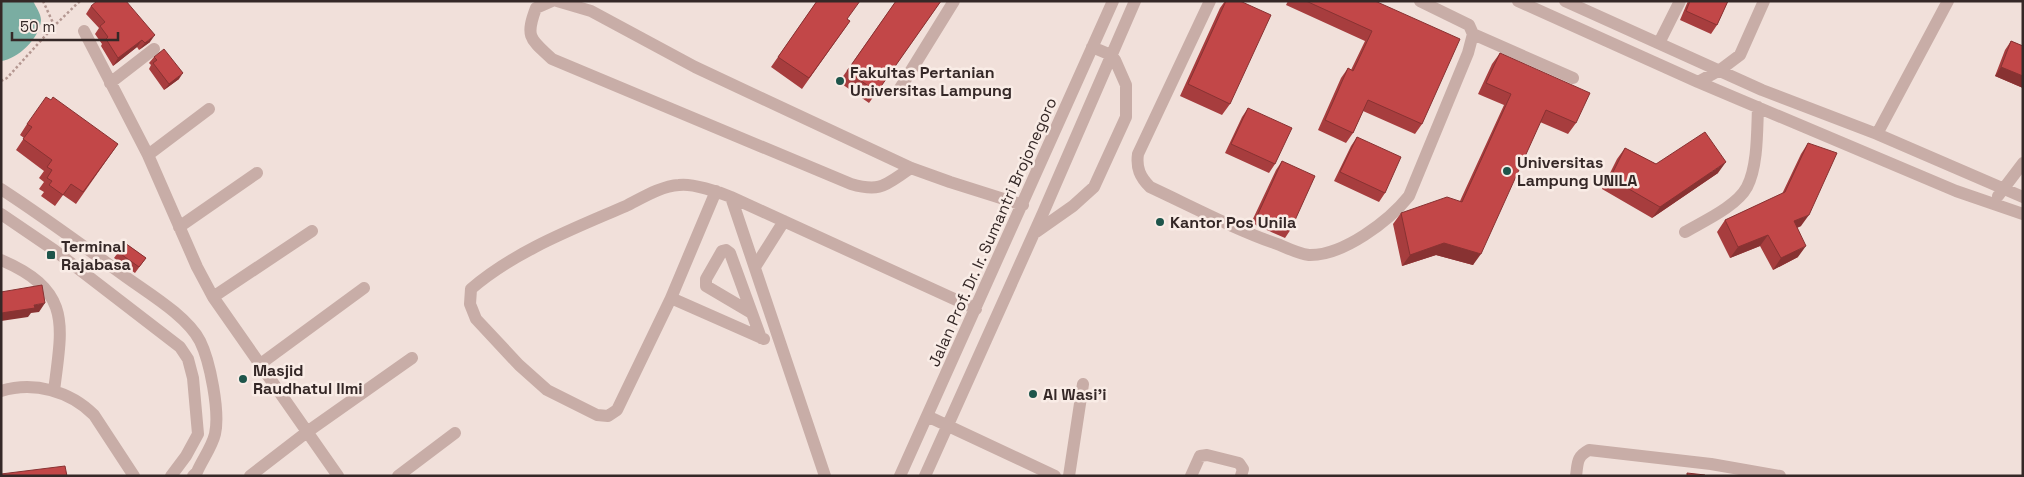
<svg xmlns="http://www.w3.org/2000/svg" width="2024" height="477" viewBox="0 0 2024 477" font-family="'Space Grotesk',sans-serif">
<rect width="100%" height="100%" fill="#f1e0da"/>
<path fill="#7aada2" d="M1 1H33C36 7 41 14 41 20 40 38 18 59 1 61Z"/>
<g fill="none" stroke-linecap="round" stroke-linejoin="round">
<path stroke="#b49791" stroke-width="2.5" stroke-dasharray="2.5 2.5" stroke-linecap="butt" d="M43 1 54 25
M1 81 7 78 55 25 80 1"/>
<path stroke="#c8ada7" stroke-width="12" d="M552 1 536 8C525 37 530 39 552 59L851 184C882 193 886 184 911 168
M557 1 591 11 695 67 911 168 950 182 1023 205
M1210 1 1138 154C1136 168 1140 177 1150 187 1193 207 1236 230 1280 245 1289 249 1300 254 1309 255 1343 256 1389 221 1409 196L1468 53 1473 34 1469 25 1420 1
M1518 1 1698 82 1956 191 2023 214
M1565 1 1762 90 1877 134 2023 197
M84 31 148 155 197 267 213 297 338 476
M1473 34 1573 78
M1659 43 1680 1
M1698 82 1720 70 1740 55 1764 1
M110 83 154 49
M899 90 954 1
M1877 134 1948 1
M148 155 209 109
M1 189C44 217 85 247 126 277 148 293 187 316 200 341 210 361 220 412 215 434 212 447 202 460 197 472L193 476
M716 191 671 298 617 410 608 416 597 415 547 390 519 365 476 319 470 304 471 289C515 251 573 229 626 206 642 198 661 186 679 185 692 183 719 192 731 197L976 309
M1998 196 2023 163
M731 197 825 476
M1 214 54 250 180 347 188 359 193 378 198 434 186 456 171 476
M179 227 257 173
M1036 232 1073 206 1094 187 1126 117V85L1115 60 1111 55 1092 47
M1685 232C1704 221 1737 206 1747 187 1758 166 1757 130 1758 107
M1 260C73 291 62 325 54 391
M755 267 784 221
M213 297 312 231
M671 298 764 339
M750 312 706 286V279L722 251 726 250 730 253 761 338
M259 365 364 288
M1 391C34 381 70 391 94 415L134 476
M927 416 1055 476
M250 476 307 432 412 358
M398 476 455 433
M900 476 1113 1
M925 476 1043 213 1135 1
M1069 476 1083 384
M1191 476 1200 456 1207 455 1239 463 1243 469 1241 476
M1576 476C1578 463 1576 457 1589 450L1711 464 1780 476"/>
</g>
<path fill="#a73d3e" d="M817 1 850 21 802 89 771 67Z
M896 1H941L869 103 839 82Z
M1225 1H1240L1230 104 1222 115 1180 96 1220 8Z
M1288 1H1375L1422 124 1415 134 1363 111 1353 133 1346 143 1318 130 1341 78 1348 68 1351 70 1365 41 1286 5Z
M1688 1H1728L1717 25 1711 34 1680 20Z
M91 6 150 42 139 50 137 47 113 66 101 46 102 44 95 34 99 28 86 14Z
M2011 41 2023 46V88L1995 76 2005 50Z
M1500 53 1576 123 1568 134 1540 122 1473 265 1436 255 1402 266 1393 224 1401 213 1460 201 1504 105 1478 94 1492 64Z
M154 57 179 79 164 90 149 69 151 65 149 63Z
M1248 108 1275 164 1269 173 1225 153 1242 117Z
M27 124 118 144 76 204 63 195 55 206 41 196 44 192 39 189 44 182 39 178 44 171 16 150 24 138 20 135Z
M1357 137 1385 193 1379 202 1334 181 1351 146Z
M1808 143 1801 226 1797 228 1798 257 1773 270 1760 246 1730 258 1717 232 1725 220 1782 194 1801 154Z
M1625 148 1656 164 1718 173 1652 218 1602 189 1617 159Z
M1282 161 1291 229 1285 238 1251 223 1276 170Z
M125 243 146 258 135 273 114 258Z"/>
<path fill="#883232" d="M155 35 150 42 139 50 145 43Z
M142 40 137 47 113 66 118 58Z
M2001 67 2023 76V88L1995 76Z
M183 73 179 79 164 90 169 84Z
M1726 162 1718 173 1652 218 1660 207Z
M1809 215 1801 226 1786 232 1794 221Z
M1768 235 1760 246 1730 258 1738 247Z
M1444 243 1481 254 1473 265 1436 255 1402 266 1410 255Z
M1806 246 1798 257 1773 270 1781 258Z
M45 303 39 312 31 313 28 317 1 321V313L34 305Z"/>
<path fill="#c24748" stroke="#883232" d="M97 1H126L155 35 145 43 142 40 118 58 106 39 108 37 100 26 105 22 91 6Z
M817 1H860L847 19 850 21 809 78 778 57Z
M896 1H941L877 92 847 71Z
M1226 1H1240L1271 15 1230 104 1188 84Z
M1306 1H1375L1460 39 1422 124 1368 100 1353 133 1325 120 1348 68 1353 71 1372 31Z
M1690 1H1728L1717 25 1686 11Z
M2011 41 2023 46V76L2001 67Z
M164 49 183 73 169 84 153 63 157 60 154 57Z
M1500 53 1590 93 1576 123 1546 110 1481 254 1444 243 1410 255 1401 213 1447 197 1462 202 1511 94 1486 83Z
M46 97 51 100 53 97 118 144 83 192 71 184 63 195 49 185 52 181 47 178 52 170 47 167 52 160 23 139 32 127 27 124Z
M1248 108 1292 128 1275 164 1231 144Z
M1705 132 1726 162 1660 207 1610 178 1625 148 1656 164Z
M1357 137 1401 157 1385 193 1340 172Z
M1808 143 1837 153 1809 215 1794 221 1806 246 1781 258 1768 235 1738 247 1725 220 1785 192Z
M1282 161 1315 176 1291 229 1258 214Z
M125 243 146 258 139 267 118 252Z
M42 285 45 303 34 305 35 308 1 313V292Z
M65 466 67 476H1V474Z
M1687 473 1705 475V476H1687Z"/>
<g fill="#1e554b" stroke="#f9ece6" stroke-width="2">
<circle cx="840" cy="81" r="5"/>
<circle cx="1507" cy="171" r="5"/>
<circle cx="1160" cy="222" r="5"/>
<rect x="46" y="250" width="10" height="10" rx="2.5"/>
<circle cx="243" cy="379" r="5"/>
<circle cx="1033" cy="394" r="5"/>
</g>
<g text-anchor="middle" stroke-width="5" stroke-linejoin="round" paint-order="stroke">
<g font-size="16" font-weight="bold" fill="#352827" stroke="#f9ece6" text-anchor="start">
<text x="850" y="78">Fakultas Pertanian<tspan x="850" dy="18">Universitas Lampung</tspan></text>
<text x="1517" y="168">Universitas<tspan x="1517" dy="18">Lampung UNILA</tspan></text>
<text x="1170" y="228">Kantor Pos Unila</text>
<text x="61" y="252">Terminal<tspan x="61" dy="18">Rajabasa</tspan></text>
<text x="253" y="376">Masjid<tspan x="253" dy="18">Raudhatul Ilmi</tspan></text>
<text x="1043" y="400">Al Wasi'i</text>
</g>
<g font-size="16" fill="#352827" stroke="#f9ece6">
<text transform="translate(992 232) rotate(-66)" y="6">Jalan Prof. Dr. Ir. Sumantri Brojonegoro</text>
</g>
</g>
<rect width="2024" height="477" fill="none" stroke="#352827" stroke-width="5"/>
<path d="M12 32v8h106v-8" fill="none" stroke="#352827" stroke-width="2.5"/>
<text x="20" y="32" font-size="15" fill="#352827" stroke="#f9ece6" stroke-width="4" paint-order="stroke">50 m</text>
</svg>
